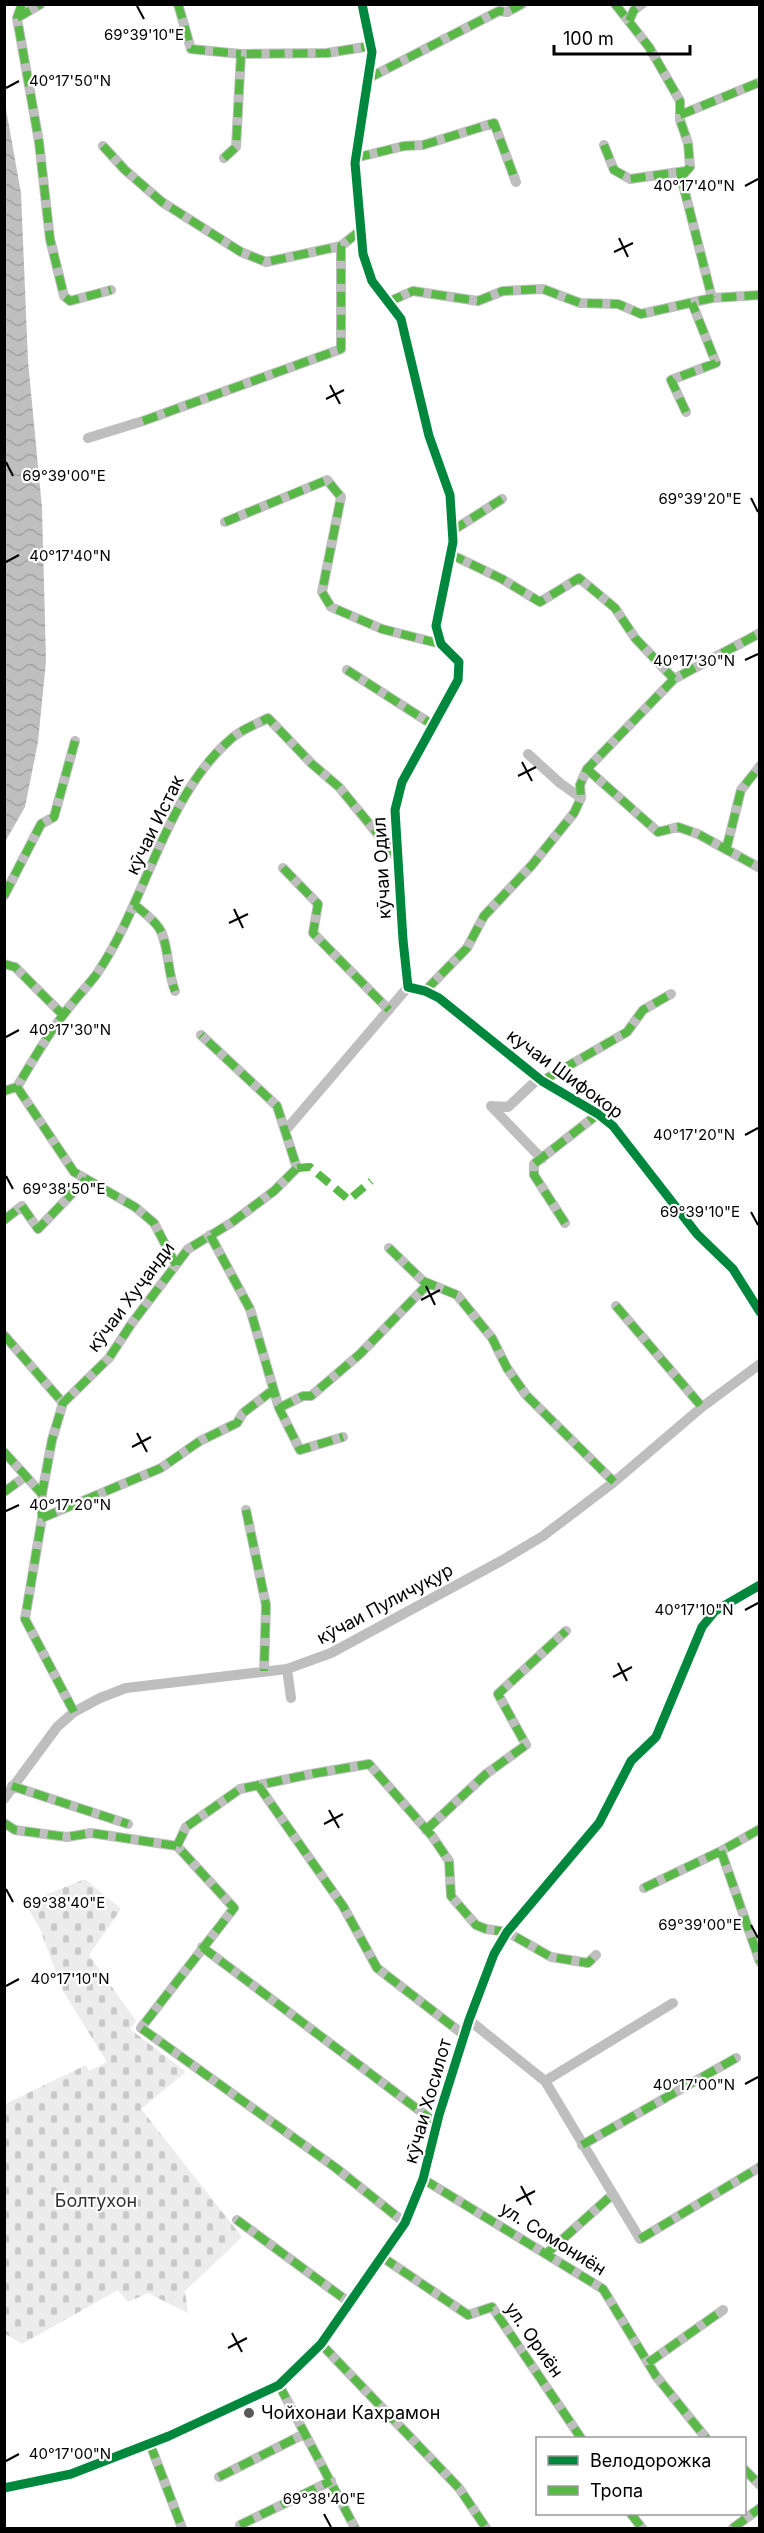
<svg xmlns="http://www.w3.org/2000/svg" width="764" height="2533" viewBox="0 0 764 2533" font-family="Inter,sans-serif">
<defs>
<pattern id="cemetery-stones" width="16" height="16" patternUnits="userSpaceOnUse" patternTransform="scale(1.5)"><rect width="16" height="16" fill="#ececec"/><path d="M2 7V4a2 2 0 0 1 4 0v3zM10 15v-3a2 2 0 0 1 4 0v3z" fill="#c9c9c9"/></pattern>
<pattern id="water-waves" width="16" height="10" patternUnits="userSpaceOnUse" patternTransform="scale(1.5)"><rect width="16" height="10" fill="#bfbfbf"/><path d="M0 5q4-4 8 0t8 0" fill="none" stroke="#a2a2a2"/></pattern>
</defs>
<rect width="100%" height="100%" fill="#fff"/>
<path fill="url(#cemetery-stones)" d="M85 1879 121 1909 89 1955 136 2021 130 2029 186 2072 141 2109 242 2237 185 2291 188 2313 148 2293 128 2302 118 2290 22 2344 5 2334V2104L86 2065 89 2071 107 2062 63 1991 40 1929 25 1903Z"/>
<path fill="url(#water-waves)" d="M4 98 21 193 28 361 42 508 46 661 38 742 25 807 5 842Z"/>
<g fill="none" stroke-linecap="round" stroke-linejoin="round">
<path stroke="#bebebe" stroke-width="10" d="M22 4 17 18 39 142 50 239 64 296 70 301 111 290
M178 4 191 49 241 54
M362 4 372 52 355 163 363 254 372 281 401 319 429 436 450 495 453 542 436 626 441 644 459 662 458 680 402 782 395 810 403 940 408 987 425 991 439 998 542 1081 598 1114 613 1126 697 1234 733 1269 760 1312
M615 4 649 47 680 101V120L688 143 690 167 681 177 712 298
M17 18 41 4
M629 21 634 10 642 4
M367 79 499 11 507 12 522 4
M680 115 760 82
M604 145 614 170 630 179 686 171
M103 146 125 170 162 202 241 252 266 262 341 246
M224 158 236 147 241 54 327 53 371 46
M355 158 404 146 423 145 494 123 516 182
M388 302 413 291 478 301 503 291 543 289 580 303 618 304 641 314 712 298 760 295
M686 412 671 380 716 363 692 303
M88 438 143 421 341 349V246L361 230
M225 522 327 480 341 497 322 592 331 607 382 629 441 644
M452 531 502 499
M450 554 502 579 540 602 579 578 615 608 635 638 674 679
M347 670 433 725
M528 754 560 783 581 798
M587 769 658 832 678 827 698 834 760 868
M726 850 741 790 760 766
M283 868 318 904 313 933 389 1010
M4 896 41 824 54 817 75 741
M135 905C143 912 153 919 159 928 169 944 167 971 175 991
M4 964 15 967 63 1015
M425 991 467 948 484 916 532 865 574 813 581 798 580 785 587 769 674 679 760 633
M542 1081 627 1032 643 1010 671 994
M17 1087 74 1172 135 1207 154 1223 176 1265
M4 1091 17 1087C32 1062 46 1037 64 1014 74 1000 86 988 96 975 147 901 164 796 232 738 242 729 257 724 268 718L312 764 339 787 398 859
M491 1106 542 1159
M491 1106 508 1107 539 1078
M285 1131 408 987
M4 1220 22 1206 38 1229 86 1179
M565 1223 534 1175V1164L598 1114
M210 1235 250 1309 279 1408 300 1450 343 1437
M389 1248 423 1281 457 1295 492 1338 507 1368 526 1395 614 1482
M616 1306 702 1407
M4 1335 63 1403
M279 1408 303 1396H311L360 1354 428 1284
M4 1452 42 1494
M4 1492 26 1476
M246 1510 266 1605 264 1671
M42 1518 161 1468 200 1441 237 1423 243 1413 273 1390
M287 1669 291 1698
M74 1712 25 1619 42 1518V1494L52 1440 63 1403 109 1358 132 1323 188 1249 231 1223 274 1191 297 1168 277 1106 201 1035
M258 1785 343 1906 377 1968 464 2035
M12 1786 128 1824
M4 1799 57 1727 74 1712 100 1698 126 1688 287 1669 331 1653 501 1561 543 1536 614 1482 702 1407 760 1364
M4 1823 15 1830 67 1837 91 1833 177 1846 234 1908 141 2028 336 2168 405 2223
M426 1830 486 1774 526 1745 498 1694 566 1631
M177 1846 186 1827 240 1789 311 1774 369 1764 432 1836 449 1861 451 1896 476 1925 486 1929 507 1932 551 1957 588 1963 596 1955
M721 1851 760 1962
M644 1888 721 1851 760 1829
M202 1947 436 2123
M469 2020 545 2081 640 2239 760 2167
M545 2081 673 2003
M582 2145 736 2058
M423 2179 603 2289 656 2376 706 2438
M237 2220 350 2303
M546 2254 613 2194
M382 2257 468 2315 492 2307 581 2438
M321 2344 459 2488 486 2528
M648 2363 723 2310
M279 2385 355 2528
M150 2444 182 2528
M744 2469 760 2485
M219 2477 304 2434
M4 2488 71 2474 169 2436 279 2385 321 2344 405 2223 423 2179 439 2115 469 2020 494 1954 507 1932 599 1823 631 1761 656 1737 702 1627 715 1611 760 1585
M631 2514 642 2528
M240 2525 331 2481
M733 2528 760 2508"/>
<path stroke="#58b947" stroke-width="8" stroke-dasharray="15 8" stroke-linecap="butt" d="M22 4 17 18 39 142 50 239 64 296 70 301 111 290
M178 4 191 49 241 54
M615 4 649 47 680 101V120L688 143 690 167 681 177 712 298
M17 18 41 4
M629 21 634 10 642 4
M367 79 499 11 507 12 522 4
M680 115 760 82
M604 145 614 170 630 179 686 171
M103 146 125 170 162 202 241 252 266 262 341 246
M224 158 236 147 241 54 327 53 371 46
M355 158 404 146 423 145 494 123 516 182
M388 302 413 291 478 301 503 291 543 289 580 303 618 304 641 314 712 298 760 295
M686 412 671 380 716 363 692 303
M143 421 341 349V246L361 230
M225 522 327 480 341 497 322 592 331 607 382 629 441 644V642
M452 531 502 499
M450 554 502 579 540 602 579 578 615 608 635 638 674 679
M347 670 433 725
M587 769 658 832 678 827 698 834 760 868
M726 850 741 790 760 766
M283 868 318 904 313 933 389 1010
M4 896 41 824 54 817 75 741
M135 905C143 912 153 919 159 928 169 944 167 971 175 991
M4 964 15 967 63 1015
M425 991 467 948 484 916 532 865 574 813 581 798 580 785 587 769 674 679 760 633
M542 1081 627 1032 643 1010 671 994
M17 1087 74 1172 135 1207 154 1223 176 1265
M4 1091 17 1087C32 1062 46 1037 64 1014 74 1000 86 988 96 975 147 901 164 796 232 738 242 729 257 724 268 718L312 764 339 787 397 857
M297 1168 310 1167 349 1200 371 1181
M4 1220 22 1206 38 1229 86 1179
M565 1223 534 1175V1164L598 1114
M210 1235 250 1309 279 1408 300 1450 343 1437
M389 1248 423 1281 457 1295 492 1338 507 1368 526 1395 614 1482
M616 1306 702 1407
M4 1335 63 1403
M279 1408 303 1396H311L360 1354 428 1284
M4 1452 42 1494
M4 1492 26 1476
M246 1510 266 1605 264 1671
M42 1518 161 1468 200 1441 237 1423 243 1413 273 1390
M74 1712 25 1619 42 1518V1494L52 1440 63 1403 109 1358 132 1323 188 1249 231 1223 274 1191 297 1168 277 1106 201 1035
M258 1785 343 1906 377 1968 464 2035
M12 1786 128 1824
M4 1823 15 1830 67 1837 91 1833 177 1846 234 1908 141 2028 336 2168 405 2223
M426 1830 486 1774 526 1745 498 1694 566 1631
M177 1846 186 1827 240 1789 311 1774 369 1764 432 1836 449 1861 451 1896 476 1925 486 1929 507 1932 551 1957 588 1963 596 1955
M721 1851 760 1962
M644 1888 721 1851 760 1829
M202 1947 436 2123
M582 2145 736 2058
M423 2179 603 2289 656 2376 706 2438
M237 2220 350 2303
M640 2239 760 2167
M546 2254 613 2194
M382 2257 468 2315 492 2307 581 2438
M321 2344 459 2488 486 2528
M648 2363 723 2310
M279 2385 355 2528
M150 2444 182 2528
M744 2469 760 2485
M219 2477 304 2434
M631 2514 642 2528
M240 2525 331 2481
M733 2528 760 2508"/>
<defs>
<path id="cycleway" d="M362 4 372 52 355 163 363 254 372 281 401 319 429 436 450 495 453 542 436 626 441 644 459 662 458 680 402 782 395 810 403 940 408 987 425 991 439 998 542 1081 598 1114 613 1126 697 1234 733 1269 760 1312
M4 2488 71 2474 169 2436 279 2385 321 2344 405 2223 423 2179 439 2115 469 2020 494 1954 507 1932 599 1823 631 1761 656 1737 702 1627 715 1611 760 1585"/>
</defs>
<use href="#cycleway" stroke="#fff" stroke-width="13"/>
<use href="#cycleway" stroke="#00873e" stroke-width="9"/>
</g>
<path fill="none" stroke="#000" stroke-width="2" d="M137 6 144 19M6 88 19 81M745 186 758 179M619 238 628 257M614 252 633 243M330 385 340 404M326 399 344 390M6 462 13 476M751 498 758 512M6 562 19 555M745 660 758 654M522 762 532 781M518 776 536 767M234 909 243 928M229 923 248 914M6 1037 19 1030M745 1135 758 1128M6 1176 13 1189M751 1212 758 1225M426 1286 435 1305M421 1300 440 1290M137 1433 147 1452M132 1447 151 1437M6 1511 19 1505M745 1610 758 1603M618 1663 627 1681M613 1677 632 1667M329 1810 339 1828M324 1824 343 1814M6 1889 13 1902M751 1925 758 1938M6 1986 19 1979M745 2084 758 2077M521 2186 531 2205M516 2201 535 2191M232 2333 242 2352M228 2348 247 2338M6 2461 19 2454M324 2514 331 2527"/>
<circle fill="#595959" stroke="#fff" stroke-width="2" cx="249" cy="2413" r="6"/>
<g text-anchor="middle" stroke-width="4.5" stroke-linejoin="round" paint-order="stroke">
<g font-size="18" fill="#000" stroke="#fff">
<text transform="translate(155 825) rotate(-64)" y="6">кӯчаи Истак</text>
<text transform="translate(382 868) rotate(-93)" y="6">кӯчаи Одил</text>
<text transform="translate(565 1074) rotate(36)" y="6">кучаи Шифокор</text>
<text transform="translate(131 1297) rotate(-53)" y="6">кӯчаи Хуҷанди</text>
<text transform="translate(385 1604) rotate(-28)" y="6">кӯчаи Пуличуқур</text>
<text transform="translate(428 2101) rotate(-74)" y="6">кӯчаи Хосилот</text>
<text transform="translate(553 2239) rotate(32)" y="6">ул. Сомониён</text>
<text transform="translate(534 2340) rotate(55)" y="6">ул. Ориён</text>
</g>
<g font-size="18" fill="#333" stroke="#fff">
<text x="96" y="2207">Болтухон</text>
</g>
<g font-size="18" fill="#000" stroke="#fff" text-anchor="start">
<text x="261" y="2419">Чойхонаи Кахрамон</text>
</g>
</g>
<g font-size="15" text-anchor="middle" fill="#000" stroke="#fff" stroke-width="4.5" stroke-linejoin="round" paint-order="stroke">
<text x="144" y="40">69°39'10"E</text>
<text x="70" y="86">40°17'50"N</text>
<text x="694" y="191">40°17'40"N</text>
<text x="64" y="481">69°39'00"E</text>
<text x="700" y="504">69°39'20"E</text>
<text x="70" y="561">40°17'40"N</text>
<text x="694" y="666">40°17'30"N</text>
<text x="70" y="1035">40°17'30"N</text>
<text x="694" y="1140">40°17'20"N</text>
<text x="64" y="1194">69°38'50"E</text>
<text x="700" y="1217">69°39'10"E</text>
<text x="70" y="1510">40°17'20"N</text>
<text x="694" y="1615">40°17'10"N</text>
<text x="64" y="1908">69°38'40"E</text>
<text x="700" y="1930">69°39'00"E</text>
<text x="70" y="1984">40°17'10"N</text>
<text x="694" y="2090">40°17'00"N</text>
<text x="70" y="2459">40°17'00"N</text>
<text x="324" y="2504">69°38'40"E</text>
</g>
<rect width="764" height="2533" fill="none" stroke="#000000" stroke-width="12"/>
<rect x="536" y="2437" width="210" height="78" fill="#ffffff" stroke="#999999" stroke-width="1.5"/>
<rect x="548" y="2456" width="30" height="9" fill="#00873e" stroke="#999999" stroke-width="1.5"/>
<text x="590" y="2467" font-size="18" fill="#000000">Велодорожка</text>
<rect x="548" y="2486" width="30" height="9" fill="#58b947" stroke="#999999" stroke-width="1.5"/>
<text x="590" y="2497" font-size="18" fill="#000000">Тропа</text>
<path d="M554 45v9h136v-9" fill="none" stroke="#000000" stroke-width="3"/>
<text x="563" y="45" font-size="18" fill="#000000" stroke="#ffffff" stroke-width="4.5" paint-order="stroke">100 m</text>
</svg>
